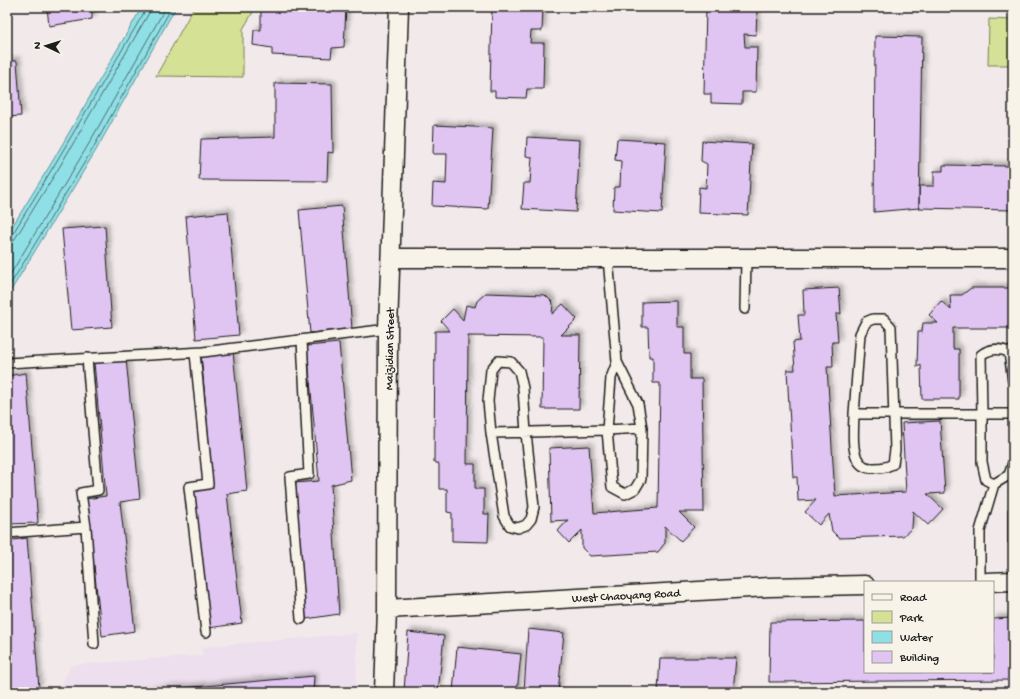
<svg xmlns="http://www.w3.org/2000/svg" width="1020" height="699" viewBox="0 0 1020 699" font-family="'Gochi Hand',sans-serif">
<defs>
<filter id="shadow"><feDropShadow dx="3.5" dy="-3.5" stdDeviation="2" flood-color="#0004"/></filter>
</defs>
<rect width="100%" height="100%" fill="#f2eaea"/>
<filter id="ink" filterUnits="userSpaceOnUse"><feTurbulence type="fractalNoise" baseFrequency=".025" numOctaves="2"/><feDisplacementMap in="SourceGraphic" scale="8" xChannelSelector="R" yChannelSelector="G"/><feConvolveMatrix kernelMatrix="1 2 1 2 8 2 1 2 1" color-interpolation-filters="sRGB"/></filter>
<g filter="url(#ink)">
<path fill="#eddfed" d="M357 633 356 692H58L71 665 203 655 201 647Z"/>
<path fill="#d5e194" stroke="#787e58" d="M194 7H256L243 29V77L156 76Z
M989 19 1013 20V65H988Z"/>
<path fill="#8fe0e6" stroke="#619295" d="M142 7H176L95 152 7 297V235L52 162Z"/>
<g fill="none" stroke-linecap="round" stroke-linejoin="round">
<path stroke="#4a6a6d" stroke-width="1" d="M7 237 12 235 55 164 145 11V7
M7 242 13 241 16 237 60 166 149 13 150 7
M7 280 87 147 166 7
M7 290 92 150 172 7"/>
</g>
<path fill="#e0c5f3" stroke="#1c1c1c" filter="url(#shadow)" d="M47 7H92V19L49 26Z
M271 7H346L344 47 332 48 331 58 272 55V48L253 45 254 30H261V9L271 10Z
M492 7H543L542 31H531L530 43H544L543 89H527L526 98 495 97V91H490Z
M706 7H757L756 35 744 34 745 47H757L756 92H742V104L711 103V94H704Z
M875 36 922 37 919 208 874 212Z
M7 61H17L21 116 7 117Z
M275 83 332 84 333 153 328 152 327 181 199 180 201 139 275 137Z
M434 125 493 128 488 209 432 206 433 183 446 184 447 154H433Z
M527 137 580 140 576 212 522 209 524 183H530L532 157 526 156Z
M617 139 666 142 662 213 613 210 614 187H620L621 161 615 160Z
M702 141 752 144 748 215 698 213 699 187 706 188 707 164 701 161Z
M943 165 1013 166V210L919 208V186H934V171H943Z
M342 206 352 329 310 333 299 210Z
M228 212 239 335 196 339 186 216Z
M105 226 112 327 71 330 62 229Z
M839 288 841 314H836L838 342H832L833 367H827L835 496 906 492 902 423 940 421 945 493 927 494 943 509 928 525 913 511 912 528 903 536 839 538 832 531 829 514 819 525 805 512 816 500 798 501 797 477H793L787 370H795L793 342 800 341 798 315H804L803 290Z
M971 288H1013V328H953V349H959V399H922L921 365 917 367 918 332H922L923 323H938L929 315 941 301 951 310 950 295H962Z
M486 293 545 295 553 303 552 314 563 304 577 319 561 335H580L579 409H542L543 337 468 336 467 464H475V489H484V514H489L488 542 452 541V513L447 512V489H439V464L434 462 435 331H450L441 321 453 309 463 320 466 305 475 307 477 301Z
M677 301V327H684V354H690V379H702L704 512H679L694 527 681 541 665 526V543L658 552 590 556 582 548V530L569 543 558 531 568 520 551 521 549 448 589 446 594 513 658 508 660 383H653V357H649L648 327H642V302Z
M339 343 351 480 331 485 339 614 306 619 295 483 319 481 307 346Z
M233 352 247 491 227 494 242 623 209 628 193 492 213 488 201 354Z
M126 359 140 499 120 502 135 631 102 636 86 499 106 496 94 362Z
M26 373 38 523 7 524V376Z
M1008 509H1013V543H1008Z
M27 538 39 688H7V541Z
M1013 618V680L769 682 770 622 865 621V672H993V619Z
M528 629 564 633 558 692H524Z
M408 632 444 636 438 692H404Z
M457 647 521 654 517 692H453Z
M660 658H736L733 692H658Z
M314 676 313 692H140Z"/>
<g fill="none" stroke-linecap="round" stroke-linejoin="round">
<defs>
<path id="service" d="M745 309 746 258
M195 353 208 484 189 487 206 632
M87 358 98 490 81 493 86 527 94 644
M617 362 638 404 642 428 641 479 635 489 625 494 612 487 607 430 642 428
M7 363 203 352 388 329
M854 414 860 334 866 322 873 319H884L891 327 895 450 893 464C885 468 880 468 871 468 848 467 854 430 854 414H982L981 355C990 348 999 348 1009 352L1013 382
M491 433 488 401 491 370 498 361 511 362 519 371 523 388 526 433 534 507 531 519 526 525 518 528 510 526 504 516 491 433 607 430 611 378 617 362 608 258
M994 484 986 480 982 462V414H1013
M7 533 86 527
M980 582V531L994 484 1009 475 1013 463
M301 619 290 477 309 474 302 340"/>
<path id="minor" d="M391 258H1013
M987 582 1013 581
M387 609 769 587 865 585
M384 692 387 609 388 329 399 7"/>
</defs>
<use href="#service" stroke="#1c1c1c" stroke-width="12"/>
<use href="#minor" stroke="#1c1c1c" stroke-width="21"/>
<use href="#service" stroke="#f7f3e8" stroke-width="9"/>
<use href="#minor" stroke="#f7f3e8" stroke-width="18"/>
</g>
</g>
<g text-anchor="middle" stroke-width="3.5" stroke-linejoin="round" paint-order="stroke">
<g font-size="12" fill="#1c1c1c" stroke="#f7f3e8">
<text transform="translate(389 349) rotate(-89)" y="4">Maizidian Street</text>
<text transform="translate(626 595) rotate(-3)" y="4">West Chaoyang Road</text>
</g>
</g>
<rect width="1020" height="699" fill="none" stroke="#f7f3e8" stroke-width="24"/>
<rect x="12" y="12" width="996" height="675" fill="none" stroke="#1c1c1c" stroke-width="1.5" filter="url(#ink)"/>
<rect x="864" y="581" width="130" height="92" fill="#f7f3e8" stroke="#9f9d96"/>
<rect x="872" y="594" width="20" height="6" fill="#f7f3e8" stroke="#9f9d96"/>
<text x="900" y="601" font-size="12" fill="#1c1c1c">Road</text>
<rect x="872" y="611" width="20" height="12" fill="#d5e194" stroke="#9f9d96"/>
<text x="900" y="621" font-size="12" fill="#1c1c1c">Park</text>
<rect x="872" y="631" width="20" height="12" fill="#8fe0e6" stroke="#9f9d96"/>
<text x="900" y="641" font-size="12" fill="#1c1c1c">Water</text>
<rect x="872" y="651" width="20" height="12" fill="#e0c5f3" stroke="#9f9d96"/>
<text x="900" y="661" font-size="12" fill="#1c1c1c">Building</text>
<g transform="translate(46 46) rotate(274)" stroke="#f7f3e8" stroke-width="3" paint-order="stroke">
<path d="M0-3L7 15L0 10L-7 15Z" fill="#1c1c1c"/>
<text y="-6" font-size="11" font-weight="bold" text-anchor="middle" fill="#1c1c1c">N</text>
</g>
</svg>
